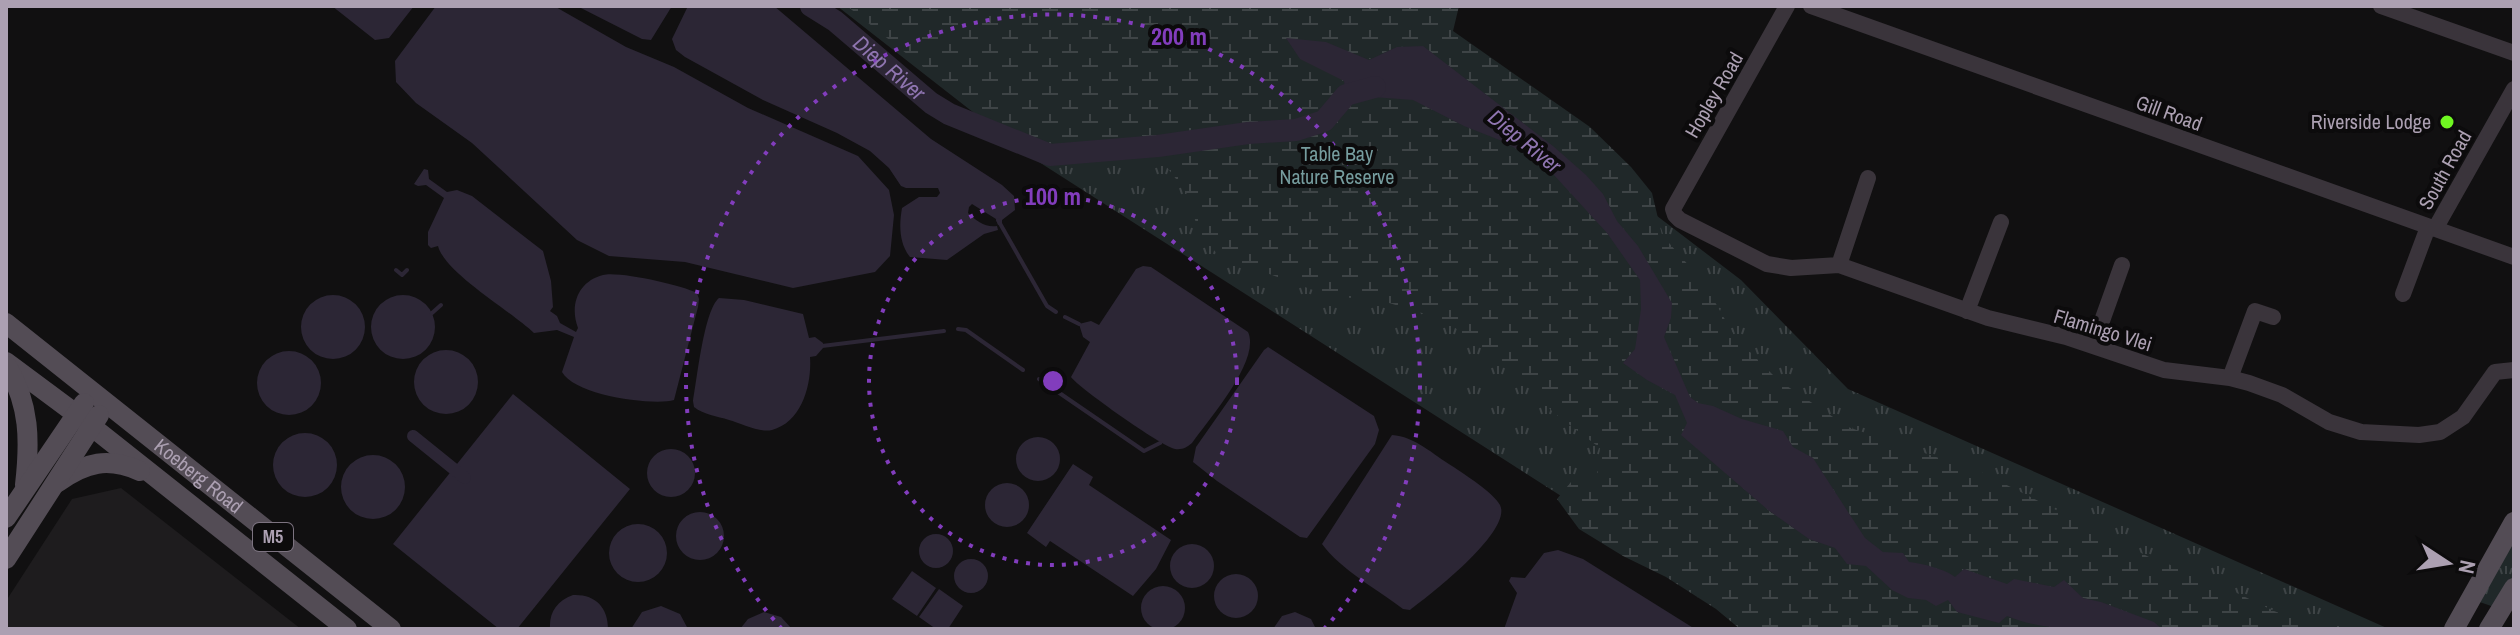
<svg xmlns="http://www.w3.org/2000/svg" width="2520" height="635" viewBox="0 0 2520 635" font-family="'Archivo Narrow',sans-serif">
<defs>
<pattern id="grass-tufts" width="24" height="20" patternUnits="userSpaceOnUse" patternTransform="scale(2)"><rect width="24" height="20" fill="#202829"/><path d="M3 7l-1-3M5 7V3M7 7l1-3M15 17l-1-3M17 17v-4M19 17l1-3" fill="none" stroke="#3e4446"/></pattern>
<pattern id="wetland-marsh" width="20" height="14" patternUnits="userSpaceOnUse" patternTransform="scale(2)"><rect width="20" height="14" fill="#202829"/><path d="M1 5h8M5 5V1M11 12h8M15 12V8" fill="none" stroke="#3e4446"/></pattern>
</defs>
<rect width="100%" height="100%" fill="#111011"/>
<path fill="#1e1c1e" d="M121 488 301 629H6V601L72 499Z"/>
<path fill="url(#grass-tufts)" d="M837 6H1394L1475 77 1741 280 1848 389 2389 629H1769L1028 155Z
M2514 528V580L2497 608 2474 600Z"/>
<path fill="url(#wetland-marsh)" d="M847 6H1459L1453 31 1590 127 1631 167 1652 193 1662 235 1704 283 1735 337 1778 380 1848 427 1983 473 2149 557 2208 579 2274 611 2323 629H2162L2154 622 2101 602 2083 598 2064 580 2054 587 2015 579 2007 584 1964 569 1955 577C1947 569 1921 563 1909 562L1903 553 1883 552 1865 538 1813 458 1793 447 1783 432 1742 419 1713 406 1698 403 1690 397 1664 336 1671 318 1638 246 1617 221 1603 194 1553 146 1423 46 1397 47 1335 74 1344 81 1347 95 1413 100 1464 126 1502 141 1533 158 1553 174 1607 233 1640 280 1641 309 1635 349 1623 363 1647 380 1675 395 1687 424 1682 435 1768 510 1809 539 1835 548 1847 564 1866 566 1892 590 1908 598 1948 600 2007 616 2026 625 2050 629H1740L1716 609 1666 577 1623 556 1579 529 1557 499 1571 482 1597 476 1600 448 1553 412 1517 376 1445 320 1376 299 1332 297 1218 255 1199 232 1186 192 1143 136 1054 145 1007 134Z"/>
<path fill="#2c2635" d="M332 6H414L389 38 375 40Z
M436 6H554L626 47 674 67 748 108 858 156 889 190 894 215 890 256 875 272 793 288 685 262 609 256 577 240 472 143 416 103 396 82 395 61Z
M577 6H672L651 40 642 39Z
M688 6H774L931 139 1002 185 1014 196 1015 210 1002 220V224L998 225 996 219 972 204 969 207 968 213C976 221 986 228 997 226L998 230 984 234 947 260 910 257C899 243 899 225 902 208L919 197H937L940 193 938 188H906L901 186 889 168 870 151 837 133 763 100 685 57 676 50 672 39Z
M1286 38 1326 42 1369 60 1397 47 1423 46 1553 146 1586 175 1603 194 1617 221 1638 246 1672 303 1671 318 1664 337 1690 397 1698 403 1713 406 1742 419 1783 431 1793 447 1813 458 1865 538 1883 552 1903 553 1909 562C1921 563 1947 570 1955 577L1964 569 2007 584 2014 579 2054 587 2064 580 2083 598 2101 602 2154 622 2162 629C2112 629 2052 635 2007 616L1999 623 1957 612 1948 600 1936 606 1926 600 1908 598 1892 590 1866 566 1847 564 1835 548 1809 539 1768 510 1681 435 1687 423 1675 395 1647 380 1623 363 1635 349 1641 309 1640 280 1607 233 1553 174 1533 158 1502 141 1464 126 1413 100 1346 95 1344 81 1300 59Z
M424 169 428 170 429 179 447 192 457 190 472 196 543 251 551 281 553 307 550 311 557 316 560 323 576 332 578 328C569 304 579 281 603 275 619 271 681 285 697 293L699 299 698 307 674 400C655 406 575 396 562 372L574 337 557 330 534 333C511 311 445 273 438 246L431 248 428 245V232L444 198 426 185 418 186 414 184Z
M1143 266 1151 267 1248 332C1261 360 1209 419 1192 443 1187 447 1183 450 1175 449 1161 446 1079 388 1071 377L1090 342 1083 337 1079 324 1091 321 1099 325 1136 269Z
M301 327a32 32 0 1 1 64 0a32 32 0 1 1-64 0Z
M371 327a32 32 0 1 1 64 0a32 32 0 1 1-64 0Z
M719 298 744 300 803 314 809 338 815 337 823 343V348L816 356 810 357C812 384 802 422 772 430 760 433 740 423 729 420 717 416 704 415 694 407L693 401C697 380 704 310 719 298Z
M1268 347 1374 416 1379 430 1375 444 1307 538 1300 537 1217 481 1193 462 1196 447 1264 350Z
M414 382a32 32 0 1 1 64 0a32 32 0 1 1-64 0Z
M257 383a32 32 0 1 1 64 0a32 32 0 1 1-64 0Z
M513 394 630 489 517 629H499L393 544Z
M273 465a32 32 0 1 1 64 0a32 32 0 1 1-64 0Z
M1392 435C1414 436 1434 455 1452 466 1464 474 1494 493 1500 505 1513 531 1429 596 1410 610L1403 609C1377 589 1341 570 1322 544Z
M1016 459a22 22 0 1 1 44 0a22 22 0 1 1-44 0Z
M647 473a24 24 0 1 1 48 0a24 24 0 1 1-48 0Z
M341 487a32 32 0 1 1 64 0a32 32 0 1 1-64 0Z
M1073 464 1093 477 1089 485 1171 540 1156 569 1133 596 1050 541 1046 547 1027 533Z
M985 505a22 22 0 1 1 44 0a22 22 0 1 1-44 0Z
M676 536a24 24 0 1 1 48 0a24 24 0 1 1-48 0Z
M609 553a29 29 0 1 1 58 0a29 29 0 1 1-58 0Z
M919 551a17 17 0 1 1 34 0a17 17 0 1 1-34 0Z
M1170 566a22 22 0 1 1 44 0a22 22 0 1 1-44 0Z
M1558 550 1583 559 1695 629H1504L1517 593 1509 581 1511 577 1525 578 1544 553Z
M954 576a17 17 0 1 1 34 0a17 17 0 1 1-34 0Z
M912 571 936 588 917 616 892 599Z
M1214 596a22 22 0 1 1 44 0a22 22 0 1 1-44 0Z
M1141 608a22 22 0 1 1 44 0a22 22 0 1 1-44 0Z
M939 589 963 606 948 629H936L919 617Z
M573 595C595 594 608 607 608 629H550C549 612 557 601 573 595Z
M661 606 680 614 688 629H631L642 612Z
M764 612 781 617 792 629H740L748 619Z
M1295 612 1311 619 1316 629H1273L1282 616Z"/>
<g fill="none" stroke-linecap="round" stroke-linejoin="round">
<path stroke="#2c2635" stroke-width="4" d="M998 220 1047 306 1056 312
M396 270 402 275 407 270
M432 313 441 305
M1065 317 1079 324
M958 329 966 330 1023 370
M822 346 944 331
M1039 379 1144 451 1160 443"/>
<path stroke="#2c2635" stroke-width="12" d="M413 436 465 478"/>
<path stroke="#2c2635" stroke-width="22" id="s1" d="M811 6 835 21 931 103 949 114 1050 155 1158 146 1248 133 1296 130 1324 121 1346 95 1375 87"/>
<path stroke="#3a343b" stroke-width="16" d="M1787 6 1673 209 1675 215 1680 220 1767 264 1791 268 1839 265 1988 318 2066 337 2164 370 2230 378 2249 383 2282 395 2329 422 2361 432 2419 435 2440 432 2463 417 2495 372 2514 370
M1811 6 2514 257
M2381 6 2514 53
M2435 229 2514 89
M1839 265 1868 178
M2403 294 2428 227
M1967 311 2001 222
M2093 346 2122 265
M2230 378 2255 311 2273 317"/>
<g stroke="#534c55" stroke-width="20">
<path id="s2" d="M6 323 391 629"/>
<path d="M6 362 76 414 347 629"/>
<path d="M7 366C30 405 30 441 25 485"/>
<path d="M58 482C86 462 108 457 140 471"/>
<path d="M6 518 84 403"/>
<path d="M6 559 99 415"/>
<path d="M2454 629 2514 522"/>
<path d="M2489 629 2514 588"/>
</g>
</g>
<g fill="none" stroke="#823dbd" stroke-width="4" stroke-dasharray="4 8">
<circle cx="1053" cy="381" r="184"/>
<path d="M782 629A367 367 0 1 1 1324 629"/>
</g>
<circle fill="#6ff721" stroke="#0c0b0c" stroke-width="3" cx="2447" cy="122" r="8"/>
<g text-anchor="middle" stroke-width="8" stroke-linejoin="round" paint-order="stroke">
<rect fill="#0c0b0c" stroke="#7c7380" stroke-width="2" x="253" y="523" width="40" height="28" rx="6"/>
<g font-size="18" font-weight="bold" fill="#aca0b2">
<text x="273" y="543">M5</text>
</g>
<g font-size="20" fill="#aca0b2" stroke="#0c0b0c">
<text transform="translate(1714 95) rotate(-60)" y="7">Hopley Road</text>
<text transform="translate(2169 113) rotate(20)" y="7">Gill Road</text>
<text transform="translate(2445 170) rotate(-61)" y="7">South Road</text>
<text transform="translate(2103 330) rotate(17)" y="7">Flamingo Vlei</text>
<text dy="7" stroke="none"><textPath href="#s2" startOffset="246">Koeberg Road</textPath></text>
</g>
<g font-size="20" fill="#aca0b2" stroke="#0c0b0c" text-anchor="end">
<text x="2431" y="129">Riverside Lodge</text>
</g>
<g font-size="20" fill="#769d9f" stroke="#0c0b0c">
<text x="1337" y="161">Table Bay<tspan x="1337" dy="23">Nature Reserve</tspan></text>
</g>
<g font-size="22" font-style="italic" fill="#8f75b0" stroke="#0c0b0c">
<text dy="8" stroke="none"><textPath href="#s1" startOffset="100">Diep River</textPath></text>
<text transform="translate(1525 141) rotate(39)" y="8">Diep River</text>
</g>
</g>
<circle cx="1053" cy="381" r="12" fill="#823dbd" stroke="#0c0b0c" stroke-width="4"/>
<g font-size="24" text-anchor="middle" font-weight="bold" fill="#823dbd" stroke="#0c0b0c" stroke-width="8" stroke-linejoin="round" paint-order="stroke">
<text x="1179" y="45">200 m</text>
<text x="1053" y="205">100 m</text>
</g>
<rect width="2520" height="635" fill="none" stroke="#aca0b2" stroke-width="16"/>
<g transform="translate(2448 563) rotate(102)" stroke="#0c0b0c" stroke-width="6" paint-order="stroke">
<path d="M0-6L14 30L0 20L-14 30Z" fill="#aca0b2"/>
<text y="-12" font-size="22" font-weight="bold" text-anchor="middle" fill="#aca0b2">N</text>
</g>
</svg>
